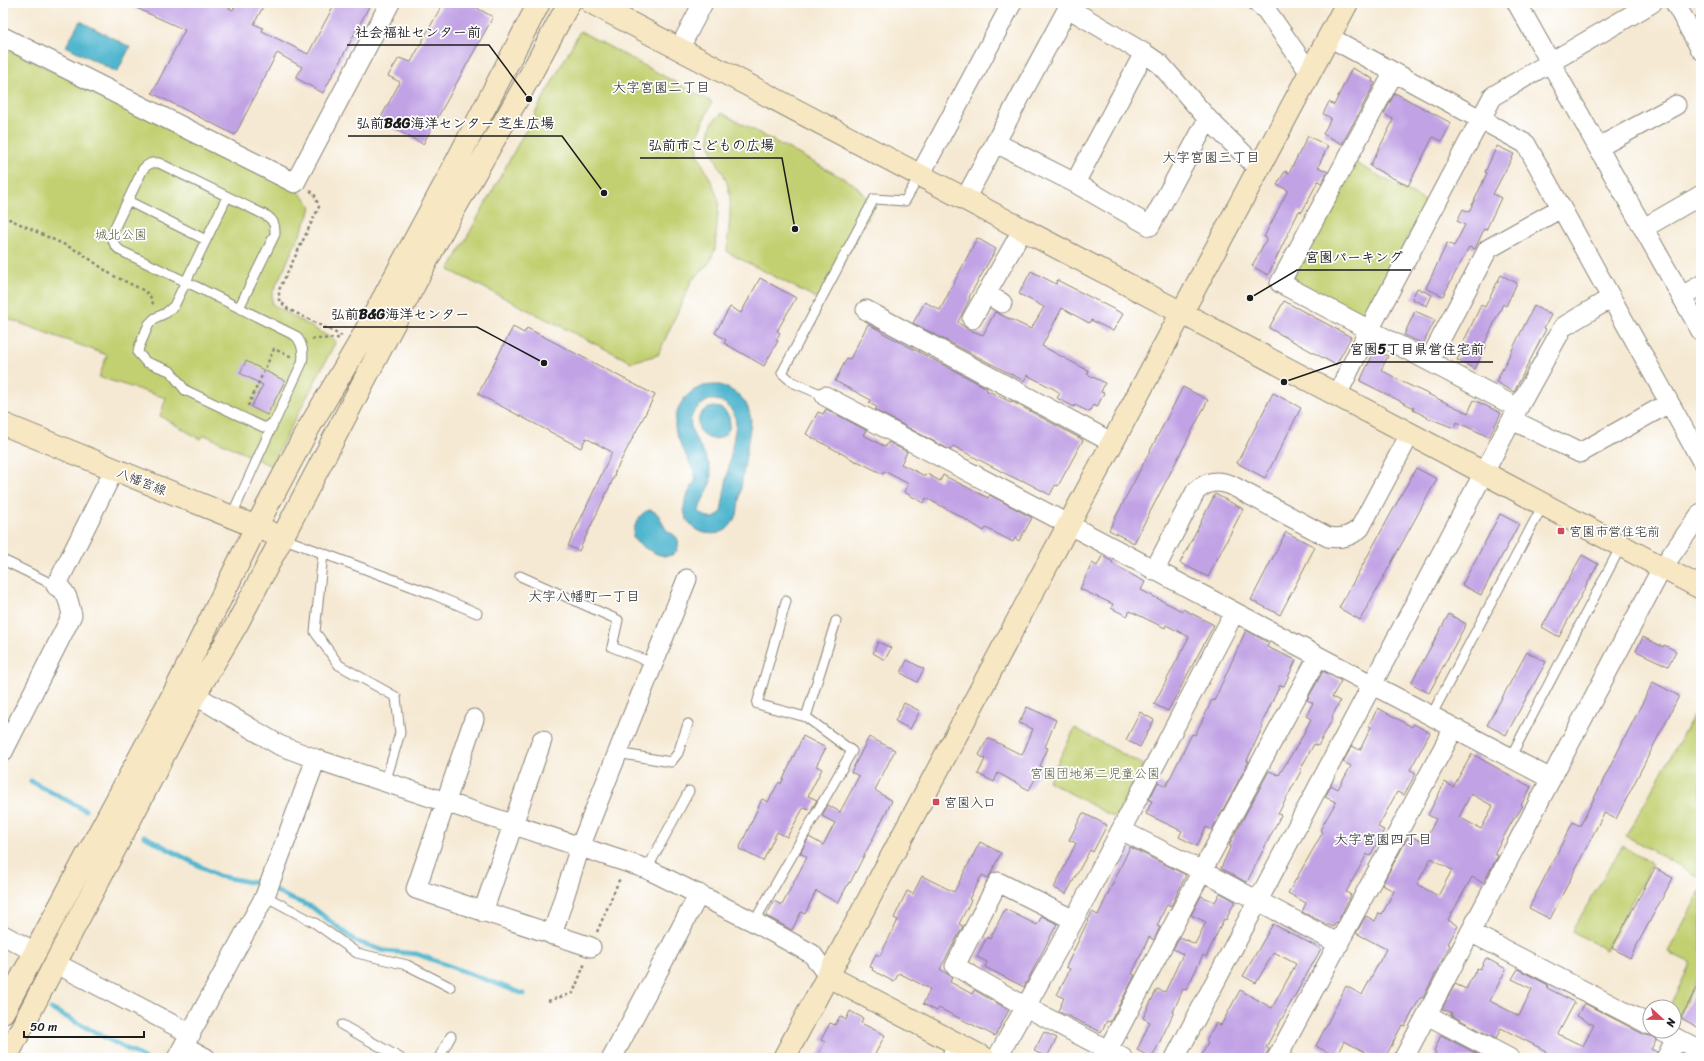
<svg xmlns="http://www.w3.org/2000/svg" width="1704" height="1061" viewBox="0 0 1704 1061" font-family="Sriracha,'Klee One',sans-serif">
<rect width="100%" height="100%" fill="#fff"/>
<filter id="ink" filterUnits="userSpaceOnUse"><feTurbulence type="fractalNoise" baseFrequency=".025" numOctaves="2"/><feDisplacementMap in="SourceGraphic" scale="8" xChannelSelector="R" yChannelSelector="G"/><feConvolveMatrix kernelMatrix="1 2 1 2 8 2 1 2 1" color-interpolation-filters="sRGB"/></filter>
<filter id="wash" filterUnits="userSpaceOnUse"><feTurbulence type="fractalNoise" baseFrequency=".012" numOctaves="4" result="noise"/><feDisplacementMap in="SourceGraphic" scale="16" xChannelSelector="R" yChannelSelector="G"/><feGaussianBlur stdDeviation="0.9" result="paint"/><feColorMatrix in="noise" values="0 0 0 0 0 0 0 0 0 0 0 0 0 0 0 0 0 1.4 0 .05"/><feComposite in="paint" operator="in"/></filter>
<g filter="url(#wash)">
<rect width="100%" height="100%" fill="#f5e9d3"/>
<path fill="#c2d071" stroke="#6f7646" d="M580 31 712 102 703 121 697 138 698 155 713 185 719 201 715 249 710 262 701 272 692 280 658 355 631 362 449 270Z
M3 47 298 191 311 205 309 215 272 294V304L336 341 271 466 205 435 200 439 160 416 166 398 99 377 107 355 3 317Z
M722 113 854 184 874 206 822 301 727 252C728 232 732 211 729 191 726 169 701 148 712 124 713 120 719 116 722 113Z
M1354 162 1427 202 1368 313 1358 317 1295 282 1293 275Z
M1700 704H1701V878L1626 836Z
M1075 728 1143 765 1115 818 1048 781Z
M1622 846 1652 864 1606 950 1572 931Z
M1701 890V971L1674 1027V1007H1669L1691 963 1668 952Z"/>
<path fill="#50b6cf" stroke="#366976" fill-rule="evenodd" d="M80 21 130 47 117 72 66 46Z
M720 385C739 393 748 399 751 421L737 515C734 520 731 526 726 530 709 540 685 529 684 509 684 496 692 489 696 478 691 463 680 446 676 432 671 412 685 391 704 386 709 385 715 385 720 385ZM709 400C724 398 736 410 736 425L721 512C714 522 706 518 699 511 701 498 711 490 711 477 712 448 666 422 709 400Z
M698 423a16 16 0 1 1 32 0a16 16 0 1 1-32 0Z
M651 510C662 514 660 522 666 529 670 534 676 534 678 540 679 544 678 548 676 552 673 554 671 556 667 556 659 557 637 545 633 538 633 527 639 511 651 510Z"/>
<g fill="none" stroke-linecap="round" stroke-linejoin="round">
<path stroke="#50b6cf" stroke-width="5" d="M31 781 85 810
M144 836 218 876 265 885
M272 889 289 898 312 907 355 941 385 951 417 954 524 994
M51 1009 144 1058"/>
</g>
<g id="blocks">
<path fill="#c1a2e5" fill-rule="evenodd" d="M125 3H219L233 10 237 3H265L254 24 263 28 262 31 308 54 335 3H371L323 93 296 78 302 67 277 53 235 135 152 93 185 30Z
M443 3H480L477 8 493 17 423 144 379 121 400 82 388 76 399 58 411 62Z
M1352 68 1373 79 1372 82 1375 83 1342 144 1323 134 1331 118 1323 114 1329 102 1334 105Z
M1395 93 1451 123 1442 141 1433 137 1408 186 1370 166 1392 123 1393 119 1384 114Z
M1308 136 1328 146 1318 167 1328 172 1321 183 1318 181 1302 212 1299 211 1268 275 1252 266 1267 238 1264 237 1288 190 1277 185 1285 171 1289 173Z
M1497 146 1514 154 1493 194 1501 198 1486 230 1484 229 1475 249 1469 247 1443 296 1426 288 1447 243 1454 246 1465 225 1457 221 1463 209 1469 212 1487 173 1485 172Z
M977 238 996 249 969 297 970 298 958 322 967 329 983 335 995 312 1031 329 1044 307 1019 294 1031 271 1056 284 1057 280 1123 314 1113 331 1091 320 1089 323 1062 308 1042 346 1089 371 1087 374 1105 383 1101 392 1104 393 1097 407 1093 405 1089 412 1075 405 1074 407 1057 398 1060 393 1054 389 1027 375 1024 381 913 323 925 302 940 310Z
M1501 275 1517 283 1506 306 1503 304 1484 345 1486 346 1475 369 1457 360 1465 344 1463 343 1481 305 1485 307Z
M760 278 796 298 777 331 780 333 776 340 778 341 764 366 724 343 726 340 715 333 730 307 741 313Z
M1417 288 1432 295 1427 306 1412 299Z
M1284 301 1351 337 1336 365 1269 328Z
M1534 306 1551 315 1544 328 1546 329 1514 392 1496 382Z
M1415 311 1435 320 1423 344 1404 335Z
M868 324 881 331V332L987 388 986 390 1011 402V401L1083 440 1058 486 1055 485 1050 495 1022 480 1021 481 1008 475 953 446 950 450 875 410 877 407 869 403 871 400 835 381 847 358 850 359Z
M513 327 524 333 527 328 655 395 614 474 615 475 579 551 568 546 612 452 586 438 581 448 478 394Z
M1375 350 1388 356 1381 370 1394 377V378L1468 413 1474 400 1501 413 1489 437 1457 422 1454 428 1431 419 1413 410 1414 408 1360 381Z
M246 361 285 381 267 415 251 407 263 385 240 373Z
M1183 387 1208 400 1134 543 1109 530Z
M1273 393 1301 408 1265 478 1237 463Z
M826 409 866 430 863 435 886 447 888 442 907 452 901 464 925 476 927 474 940 481 943 475 988 498 990 495 1032 518 1019 541 1015 538 1013 542 986 528 984 531 958 515 926 498 924 503 904 492 908 484 907 483 884 471 883 474 857 461V462L806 434 818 412 823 414Z
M1416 468 1437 479 1360 620 1339 608Z
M1215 494 1243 509 1208 577 1180 563Z
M1500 514 1519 524 1481 595 1462 585Z
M1286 532 1315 547 1280 615 1251 600Z
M1582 555 1598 564 1559 637 1542 627Z
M1102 556 1113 562 1112 564 1145 582 1141 590 1182 611 1183 609 1214 625 1168 711 1154 704 1189 637 1166 625 1165 628 1130 611 1127 616 1111 608 1113 604 1080 589 1092 563 1097 566Z
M1449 614 1466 624 1429 693 1411 683Z
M1246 630 1269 643 1267 647 1296 660 1284 686 1280 685 1261 725 1263 726 1249 756 1247 761H1249L1212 830 1206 827 1197 846 1179 837 1182 831 1146 814 1152 801 1149 800 1158 782 1166 786 1192 734 1195 735 1212 700 1214 701Z
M1643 637 1663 647 1664 645 1676 651 1668 666 1636 651Z
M878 642 891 648 885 660 873 653Z
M1527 652 1546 662 1506 735 1487 725Z
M907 660 924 669 917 682 901 673Z
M1323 671 1341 681 1332 697 1340 701 1332 717 1333 718 1318 746 1314 744 1300 770 1301 771 1278 814 1281 815 1247 882 1244 881 1221 868 1231 846 1229 845 1269 771 1279 775 1302 737 1311 719 1306 716 1313 703 1307 700Z
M1653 682 1679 696 1616 819 1604 813 1550 919 1529 908 1573 822 1580 826Z
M904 703 920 711 910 729 895 721Z
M1027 707 1056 720 1045 747 1048 748 1040 766 1042 767 1029 790 998 773 994 782 978 774 985 759 979 755 988 738 1022 755 1033 729 1019 723Z
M1378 708 1412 727 1414 724 1430 733 1410 770 1416 773 1404 795 1397 792 1378 827 1384 830 1370 856 1367 854 1346 892 1351 895 1337 923 1336 922 1333 927 1302 912 1306 903 1288 893 1323 832 1320 830 1336 802 1325 797 1331 785 1338 789 1351 766 1343 762 1352 746 1360 750 1371 727 1368 726Z
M1140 712 1154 720 1140 747 1126 740Z
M803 736 826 748 816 766 822 769 808 796 817 800 811 810 804 807 787 837 777 832 763 861 739 849 762 799 768 802 779 782 781 784Z
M869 737 895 750 875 790 892 801 850 883 849 882 838 903 816 891 805 914 801 912 792 930 766 916 774 901 782 905 807 857 800 853 809 837 823 845 835 823 822 816 828 805 840 812 859 776 851 772Z
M1472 754 1531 787 1521 805 1523 806 1515 818H1514L1494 854 1498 856 1483 883 1472 877 1448 920 1458 926 1448 944 1450 945 1423 998H1420L1405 1026 1402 1025 1385 1058H1377L1344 1041 1336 1057 1316 1046 1346 986 1362 995 1386 949 1356 933 1366 916 1375 921 1379 913 1382 914 1394 891 1382 885 1409 835 1424 843 1436 819 1428 815 1445 782 1453 787ZM1471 794 1493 806 1481 829 1459 817ZM1431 858 1452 870 1438 896 1417 884Z
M1083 813 1107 825 1093 852 1090 850 1066 894 1054 888 1076 843 1069 840Z
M980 842 1001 853 990 875 988 878 982 875 969 899 971 900 959 924 963 926 940 969 952 977 950 982 972 994 974 990 1009 1010 995 1036 939 1008 937 1011 923 1004 930 989 899 973 894 982 872 970 873 968 870 967 876 954 880 956 898 920 894 918 907 891 913 894 922 876 954 892Z
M1130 847 1186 875 1171 906 1167 904 1157 926 1160 927 1154 940 1149 937 1132 974 1135 975 1133 979 1110 1022 1107 1021 1101 1032 1058 1011 1064 998 1057 995 1070 969 1066 967 1092 912 1098 915Z
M1655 868 1673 878 1630 958 1612 948Z
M1220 893 1235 901 1226 920 1224 919 1206 957 1203 955 1186 990 1183 989 1173 1012H1174L1152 1058 1137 1050 1150 1022 1143 1018 1157 989 1165 992 1183 954 1173 949 1180 937 1195 944 1206 922 1191 915 1201 896 1215 902Z
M1005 909 1037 925 1042 916 1057 924 1024 987 985 967 987 962 977 957 987 937 990 939Z
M1273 924 1321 949 1266 1047 1269 1049 1264 1058H1200L1208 1043 1206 1041 1216 1023 1221 1025 1240 990 1272 1008 1296 964 1274 952 1256 983 1243 976Z
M1486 958 1506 969 1490 1001 1519 1016 1532 989 1512 979 1518 969 1548 985 1547 988 1575 1002 1558 1034 1583 1046 1594 1025 1577 1016 1584 1003 1645 1035 1653 1037 1656 1040 1651 1049 1657 1052 1655 1058H1542L1546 1051 1501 1028 1496 1039 1451 1015 1452 1013 1442 1009 1455 984 1466 989 1477 968 1480 969Z
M1701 979V1029L1681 1018Z
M850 1011 863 1018 861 1023 885 1035 873 1058H816L825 1042 821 1040 830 1023 835 1025 840 1016 846 1020Z
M1044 1032 1057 1038 1047 1057 1034 1051Z
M1441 1035 1485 1058H1434L1436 1053 1434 1051Z"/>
</g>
</g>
<g filter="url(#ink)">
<use href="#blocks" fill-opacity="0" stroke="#888278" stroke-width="1"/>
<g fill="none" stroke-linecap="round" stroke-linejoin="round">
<defs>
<path id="lane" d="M227 197 174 306 166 313 155 318 149 324 139 347 138 353 146 362 170 371 185 390 263 427H267L275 421 302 363C304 353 303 344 296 336L199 288 121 251C113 245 110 239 114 229L143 169C148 164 151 162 159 163L267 216C274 221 275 225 275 234L239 308
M128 201 206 240
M825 396 792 382 782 373 874 199 905 201 920 175
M231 517 274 422
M282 538 432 594 477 613
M323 553 315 632 339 665 396 697 400 733 385 783
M3 560 56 586
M520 576 618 620 612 647 653 663
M1431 716 1543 505
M806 717 836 621
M617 753 671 762 678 753 688 724
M1510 758 1621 546
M647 869 689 791
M265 896 315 923 357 953 407 965 450 987
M754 922 852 751 806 717 757 704 786 601
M342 1025 400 1058
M439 1058 451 1036"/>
<path id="street" d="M1258 3 1266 10 1310 73
M1517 3 1701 331
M1675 3 1701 50
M3 37 295 183 390 3
M1329 37 1526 144 1701 460
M679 49 703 3
M1394 72 1280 283 1518 408
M996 143 1075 183 1150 226 1208 119
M1599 147 1676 105
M920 175 1012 3
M1075 183 1144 53
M965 199 1068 8 1144 53 1160 64 1208 119 1259 169
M1644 228 1701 195
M986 294 1002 303
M1682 296 1701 285
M866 310 1113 443
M972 319 1023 229
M1429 361 1488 249 1561 208
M1337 395 1369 330 1493 96 1652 3
M825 396 1551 779
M1512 420 1580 453 1669 403
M1154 571 1196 491C1208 481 1216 480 1231 485L1328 537C1341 539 1350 537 1360 528L1410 434
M195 695 279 745 316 759 647 869 754 922 812 954 828 976
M474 719 416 889 591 947
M3 752 72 615C69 604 68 591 56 586L114 470
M1121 830 1202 871 1339 944
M483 912 542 740
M1074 920 998 882 955 966 1026 1007 1123 1058
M1470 932 1650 1025
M3 935 35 952
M552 935 580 847 687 579
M55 963 191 1034
M1427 1015 1509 1058
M1662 1031 1701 1051
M184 1046 206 1058
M1108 1050 1202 871 1318 657
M177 1058 265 896 316 759
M612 1058 699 894
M951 1058 958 1044
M997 1058 1074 920 1234 613
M1175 1058 1518 408 1563 327 1611 298
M1277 1058 1454 728
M1404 1058 1662 568 1701 513
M1666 1058 1676 1038"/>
<path id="secondary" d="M592 3 1182 313 1701 588
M3 424 269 532
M828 976 984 1058
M3 1012 175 691 256 527 307 431 358 345 447 180 539 3
M6 1058 195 695 237 624 447 222 520 94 569 3
M784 1058 1347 3"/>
</defs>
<use href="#lane" stroke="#888278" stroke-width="11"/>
<use href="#street" stroke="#888278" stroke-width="21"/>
<use href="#secondary" stroke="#888278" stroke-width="24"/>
<path stroke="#888278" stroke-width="2.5" stroke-dasharray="3 3" stroke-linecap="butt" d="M310 191 314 193 319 207 279 290V300L288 309 342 336
M3 216 80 252 112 275 145 291 150 296 154 306
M312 339 341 338
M248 406 274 349 292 357
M597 932 620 878
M548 1001 573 993 585 963"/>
<use href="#lane" stroke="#fff" stroke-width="9"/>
<use href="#street" stroke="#fff" stroke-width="19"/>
<use href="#secondary" stroke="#f7e8c3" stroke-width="22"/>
</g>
</g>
<g fill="#d1495b" stroke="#fff" stroke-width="1.5">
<rect x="1557" y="527" width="8" height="8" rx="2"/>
<rect x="932" y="798" width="8" height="8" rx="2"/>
</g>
<g text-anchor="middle" stroke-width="3.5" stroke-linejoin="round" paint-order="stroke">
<g font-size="13" fill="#565b3a" stroke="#fff">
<text x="121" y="239">城北公園</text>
<text x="1095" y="778">宮園団地第二児童公園</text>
</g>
<g font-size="13" fill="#1c1c1c" stroke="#fff">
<text transform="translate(142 481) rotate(22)" y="5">八幡宮線</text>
</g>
<g font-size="13" fill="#1c1c1c" stroke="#fff" text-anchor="start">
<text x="1569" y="536">宮園市営住宅前</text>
<text x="944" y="807">宮園入口</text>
</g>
<g font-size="14" fill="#1c1c1c" stroke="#fff">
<text x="661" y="92">大字宮園二丁目</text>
<text x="1211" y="162">大字宮園三丁目</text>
<text x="584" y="601">大字八幡町一丁目</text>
<text x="1383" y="844">大字宮園四丁目</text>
</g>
</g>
<path fill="none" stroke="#1c1c1c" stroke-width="1.5" d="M529 99L489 45H347M604 193L562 136H348M795 229L782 158H640M1250 298L1297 270H1411M544 363L477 327H323M1284 382L1342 362H1493"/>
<g fill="#1c1c1c" stroke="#fff" stroke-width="1.5">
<circle cx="529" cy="99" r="4"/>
<circle cx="604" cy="193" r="4"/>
<circle cx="795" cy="229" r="4"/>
<circle cx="1250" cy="298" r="4"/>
<circle cx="544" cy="363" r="4"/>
<circle cx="1284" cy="382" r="4"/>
</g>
<g font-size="14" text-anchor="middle" font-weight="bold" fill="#1c1c1c" stroke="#fff" stroke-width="3.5" stroke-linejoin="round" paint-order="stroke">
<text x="418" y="37">社会福祉センター前</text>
<text x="455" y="128">弘前B&amp;G海洋センター 芝生広場</text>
<text x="711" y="150">弘前市こどもの広場</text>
<text x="1354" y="262">宮園パーキング</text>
<text x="400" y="319">弘前B&amp;G海洋センター</text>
<text x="1417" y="354">宮園5丁目県営住宅前</text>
</g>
<rect width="1704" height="1061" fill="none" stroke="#fff" stroke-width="16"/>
<g transform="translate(1662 1019) rotate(112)"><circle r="19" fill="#ffffff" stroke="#a4a4a4"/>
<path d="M0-3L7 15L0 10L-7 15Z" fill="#d1495b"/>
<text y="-6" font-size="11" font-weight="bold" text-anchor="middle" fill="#1c1c1c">N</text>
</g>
<path d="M24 1031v6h120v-6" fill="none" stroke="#1c1c1c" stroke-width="2"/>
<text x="30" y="1031" font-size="12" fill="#1c1c1c" stroke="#ffffff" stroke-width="3" paint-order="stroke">50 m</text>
</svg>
